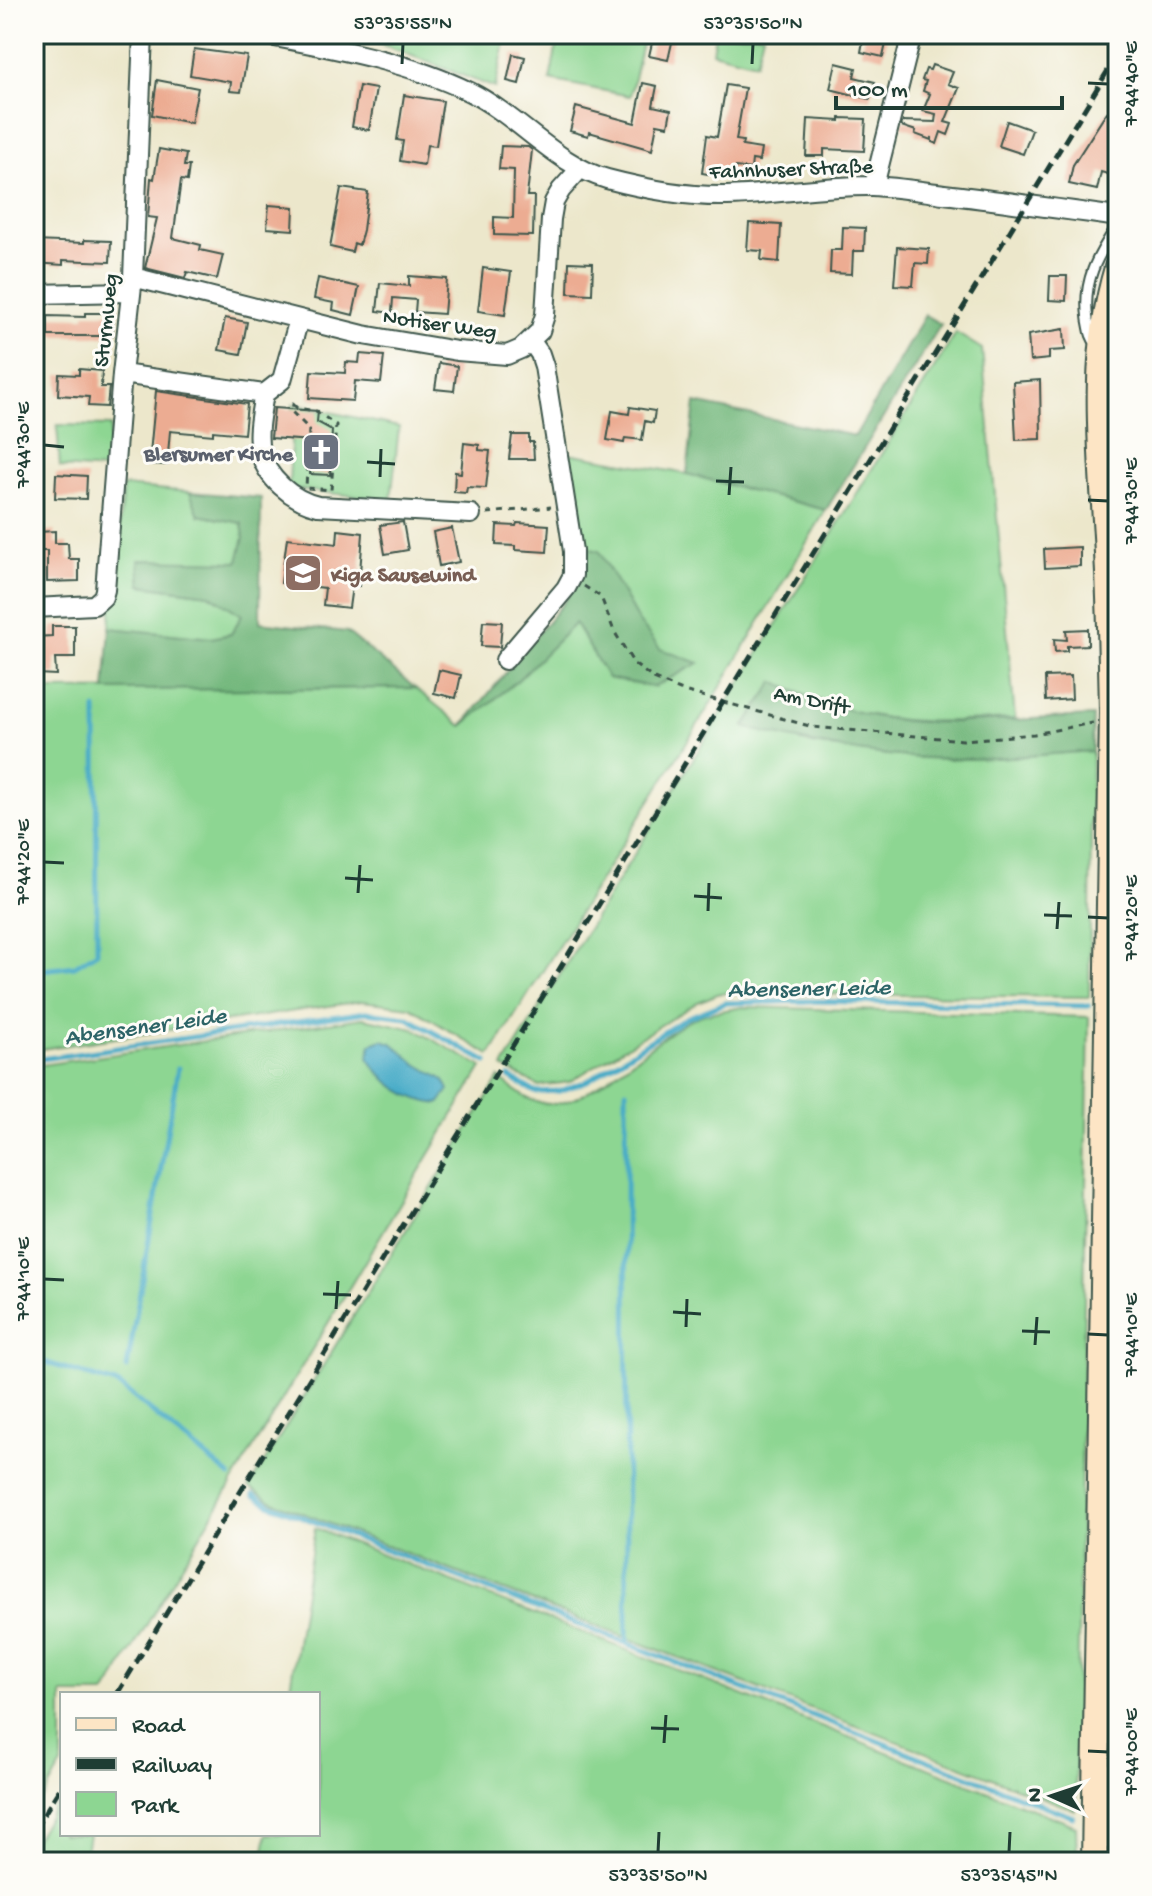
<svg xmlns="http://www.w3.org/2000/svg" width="1152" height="1896" viewBox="0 0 1152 1896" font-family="'Gochi Hand',sans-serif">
<rect width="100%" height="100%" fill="#fdfcf7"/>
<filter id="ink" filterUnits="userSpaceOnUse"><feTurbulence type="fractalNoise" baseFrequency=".0125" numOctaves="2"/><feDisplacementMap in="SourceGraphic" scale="16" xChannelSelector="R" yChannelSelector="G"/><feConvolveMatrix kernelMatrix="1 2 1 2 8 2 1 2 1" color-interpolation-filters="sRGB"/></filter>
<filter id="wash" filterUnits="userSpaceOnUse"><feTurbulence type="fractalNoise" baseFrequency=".006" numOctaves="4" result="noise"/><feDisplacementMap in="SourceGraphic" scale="32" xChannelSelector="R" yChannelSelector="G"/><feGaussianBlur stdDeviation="1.8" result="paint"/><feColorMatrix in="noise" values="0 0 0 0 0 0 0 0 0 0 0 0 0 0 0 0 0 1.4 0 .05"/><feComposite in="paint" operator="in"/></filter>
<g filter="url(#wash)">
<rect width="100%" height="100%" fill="#ece7cb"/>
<path fill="#8dd692" stroke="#568a63" stroke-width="2" d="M344 34H507L495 88 389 47Z
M559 34H644L630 96 550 80Z
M715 34H763L756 63 712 52Z
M956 333 982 349 1015 719C984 720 953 722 922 721 872 721 819 703 774 682L800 742C841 749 882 755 924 758 980 761 1036 755 1092 751L1089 997 720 993 698 1002 569 1082 539 1086 503 1067Z
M293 404 399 427 391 500 293 489 289 485Z
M57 425 111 426 106 470 60 467Z
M568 453 687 474 826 510 710 705 490 1055 410 1007 362 1001 34 1050V690L415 688 462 726 519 679 575 623 608 678 654 687 660 649 637 619 599 551 579 546Z
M123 486 190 492 199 515 242 523 244 537 238 563 139 560 141 585 209 594 242 615 231 634 212 638 110 628Z
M744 1007 1089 1017 1075 1810 271 1501 249 1487 499 1078C516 1092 535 1108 559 1103 597 1097 653 1039 690 1020 706 1012 726 1010 744 1007Z
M363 1018 414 1029 482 1067 105 1694H62V1765L34 1812V1066Z
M315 1528 1076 1826 1077 1862H262L267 1834H318V1694H289Z
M62 1795V1834H89L84 1862H34V1840Z"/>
<path fill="#72b77c" stroke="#487a58" stroke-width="2" d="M925 315 941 324 826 510 687 474 695 403 855 436Z
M190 492 261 498 260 622 347 632 415 688 105 690 110 628 211 638 231 634 242 615 209 594 141 585 139 560 238 562 244 537 242 523 199 515Z
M579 546 599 551 637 619 660 649 699 663 654 687 608 678 575 623 519 679 462 726 568 597Z
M774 682C819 703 870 719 921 722 978 724 1036 718 1093 716L1092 751C1037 755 981 761 926 758 863 755 804 743 744 727Z"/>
<path fill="#47abc7" stroke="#33747e" stroke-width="2" d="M382 1040 392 1043 415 1063 444 1080 449 1090 439 1104C409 1101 384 1083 368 1058L371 1044Z"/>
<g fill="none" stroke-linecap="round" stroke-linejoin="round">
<path stroke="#47abc7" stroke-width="5" d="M34 971 75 966 97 952 96 709
M34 1060 366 1012 406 1017 487 1062
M509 1077 535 1092 560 1091 587 1081 686 1018 725 1003 806 1001 1089 1006
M626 1091 627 1643
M34 1359 119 1385 230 1476
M127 1368 178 1068
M254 1495 269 1504 1073 1817"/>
</g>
<g id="blocks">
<path fill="#ecac92" d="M654 34H674L668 60 649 56Z
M864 35 887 39 883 57 861 52Z
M194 49 247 56 241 92 230 91 231 82 190 75Z
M513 54 525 57 519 84 507 81Z
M836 63 856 68 854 77 875 82 870 99 830 89Z
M932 65 953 72 948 84 959 88 945 122 952 124 948 135 941 132 937 144 932 142V137L931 140 915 134 916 131 901 126 903 121 935 122 936 114 923 111 930 94 923 91 926 81 922 80 926 69 930 70Z
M157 80 198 88 191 123 152 115Z
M643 83 657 86 653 106 671 110 668 126 657 124 652 150 589 132 588 136 570 131 576 107 635 123Z
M726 85 745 88 736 140 743 141 742 146 761 149 759 161 752 160 751 169 736 167 735 172 720 170 719 176 702 173 707 135 717 137Z
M359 86 376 89 369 130 352 127Z
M404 95 443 101 436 146 427 145 424 165 400 161 403 141 397 140Z
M1107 112 1118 119V177L1101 172 1097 190 1069 184 1073 165Z
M840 118 866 119 864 151 824 149V156H806L808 119 840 121Z
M1007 121 1032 130 1023 154 999 146Z
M501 146 528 147 532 150 527 196H534L533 236 494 235V217L513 218 514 170 499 169Z
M159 149 186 154 184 166H189L187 181 181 180 173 238 201 245 200 250 223 255 217 279 187 272 185 278 145 268 157 218 148 217 151 178 154 179Z
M341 188 368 192 363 230 359 245 354 243 352 252 330 247Z
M269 205 294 207 293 230 267 228Z
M749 223 781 225 779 262 761 260 762 251 747 250Z
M843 227 865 228 864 251H853L852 274 830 273 831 250H842Z
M84 240 111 241 110 262 63 260V265L34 263 35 241 84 243Z
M897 247 929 249 928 264 915 263 913 286 894 285Z
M569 262 593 263 592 294 568 293Z
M483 268 511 272 505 315 478 311Z
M409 276 447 279 444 314 415 312 416 300 393 298 392 313 377 311 380 283 409 286Z
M1050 276H1067L1066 301 1049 300Z
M318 278 359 287 353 315 333 310 334 303 314 299Z
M85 313H113V336H48V316L85 317Z
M225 318 247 322 241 354 219 350Z
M1064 329 1065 350 1049 351V359L1030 361 1028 335Z
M360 354 384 356 381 383 355 381 353 401 309 398 311 371 345 373 346 362 359 363Z
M439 363 457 366 454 391 435 389Z
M79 369 102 371 101 387H109L107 407 88 406 89 397 58 395 59 374 79 375Z
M1040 380 1041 439 1016 440 1013 382Z
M156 391 247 404 244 434 213 431V435L170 431 167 465 149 464Z
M630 407 655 411 653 423 645 421 642 440 625 438 624 443 607 440 612 411 629 414Z
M274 408 318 411 317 422 332 430 330 475 310 474 311 441 271 438Z
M512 435H529V442H533L534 459H509Z
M464 443 479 445V450L490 451 486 488 467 487 466 493 454 492 455 472 461 473Z
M56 474 87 476 86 499 55 498Z
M403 522 408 550 385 554 380 525Z
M517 523 549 525 547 552 515 550V546L496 545 497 525 516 526Z
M452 528 459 562 439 566 433 532Z
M338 530 363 533 359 586H352L349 608 323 605 325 588 281 583 287 538 337 544Z
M55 531V543H68L69 559H79V581L47 582V551H38V532Z
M1080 547V566L1045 568 1044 549Z
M483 621 502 622 500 647 481 646Z
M52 626H75V658H55L56 675 37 674 38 661H34V637L52 636Z
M1088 629V645L1067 646V651L1055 652 1054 639 1067 640 1066 630Z
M439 670 461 675 456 698 434 693Z
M1071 676 1072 699 1046 701 1045 677Z"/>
</g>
</g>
<g filter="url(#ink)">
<use href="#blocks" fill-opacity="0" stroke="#3e564b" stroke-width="2"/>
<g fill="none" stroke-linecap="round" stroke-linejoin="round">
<defs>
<path id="service" d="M1096 343C1090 337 1090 329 1088 320 1082 282 1097 256 1118 225"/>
<path id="minor" d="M260 34C331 48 404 60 470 92 518 116 558 166 607 179 645 189 688 197 727 196 775 195 823 185 872 186 895 187 920 191 944 194 1002 201 1060 209 1118 217
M874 186 912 34
M133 277 363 335 457 351 507 355 521 349 540 331 545 315 551 219 554 202 561 190 579 170
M34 294 130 292
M122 374 264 394 282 380 299 319
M264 394C261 412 256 433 260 451 266 478 292 500 318 506L471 514
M34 608 94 605 103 597 105 590 122 374 133 277 143 34
M505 660 566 588 573 575V551L544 366 540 354 531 341"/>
<path id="secondary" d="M1095 1862 1113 712C1112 659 1111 606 1108 553 1103 459 1090 360 1118 268"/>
</defs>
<use href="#service" stroke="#3e564b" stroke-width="13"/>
<use href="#minor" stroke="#3e564b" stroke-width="22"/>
<use href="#secondary" stroke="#3e564b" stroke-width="30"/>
<path stroke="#3e564b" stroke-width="3" stroke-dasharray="6 6" stroke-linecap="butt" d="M293 404 297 408 316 411 336 425 331 490 306 488 309 429 292 412Z
M487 513 551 507
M584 586 601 597 614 631 634 664 654 679 680 690 813 727 963 740 1034 734 1093 723"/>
<use href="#service" stroke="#fff" stroke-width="9"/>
<use href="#minor" stroke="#fff" stroke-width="18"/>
<use href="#secondary" stroke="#fde5c5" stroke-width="26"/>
<path stroke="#1f3d34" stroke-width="5" stroke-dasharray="12 6" stroke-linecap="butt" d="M117 1694 1118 54
M34 1830 62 1785"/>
</g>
</g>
<path fill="none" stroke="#1f3d34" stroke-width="3" d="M402 64 403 44M752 64 753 44M1088 83 1108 84M44 445 64 447M367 462 395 464M380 477 381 449M716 481 744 482M729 495 731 467M1088 500 1108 501M44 862 64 863M345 878 373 880M358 893 360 865M694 896 722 898M708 911 709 883M1044 915 1072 916M1088 917 1108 918M1057 929 1059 902M44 1279 64 1280M323 1294 351 1295M336 1309 338 1281M673 1312 701 1314M686 1327 687 1299M1022 1331 1050 1332M1088 1334 1108 1335M1035 1345 1037 1317M651 1728 679 1729M664 1743 666 1715M1088 1751 1108 1752M658 1852 659 1832M1009 1852 1010 1832"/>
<defs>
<symbol id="church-square" viewBox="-11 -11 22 22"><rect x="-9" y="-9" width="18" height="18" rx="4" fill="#6b7280" stroke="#fdfcf7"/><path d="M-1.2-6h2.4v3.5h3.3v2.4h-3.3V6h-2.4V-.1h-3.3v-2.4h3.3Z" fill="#fff"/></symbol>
<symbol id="school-square" viewBox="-11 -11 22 22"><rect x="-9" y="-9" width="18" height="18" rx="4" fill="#8d6e63" stroke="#fdfcf7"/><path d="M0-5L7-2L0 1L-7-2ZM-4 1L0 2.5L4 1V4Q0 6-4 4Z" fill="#fff"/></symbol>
</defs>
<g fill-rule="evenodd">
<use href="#church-square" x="299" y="430" width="44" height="44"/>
<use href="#school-square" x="281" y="551" width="44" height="44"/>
</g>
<g text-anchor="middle" stroke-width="6" stroke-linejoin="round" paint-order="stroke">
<g font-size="22" fill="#1f3d34" stroke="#fdfcf7">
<text transform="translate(791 167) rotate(-2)" y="8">Fahnhuser Straße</text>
<text transform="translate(104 320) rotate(-84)" y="8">Sturmweg</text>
<text transform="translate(440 322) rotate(8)" y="8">Notiser Weg</text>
<text transform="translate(812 698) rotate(11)" y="8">Am Drift</text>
</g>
<g font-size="22" font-weight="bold" fill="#5b616d" stroke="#fdfcf7" text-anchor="end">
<text x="293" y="460">Blersumer Kirche</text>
</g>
<g font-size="22" font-weight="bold" fill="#785e54" stroke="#fdfcf7" text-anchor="start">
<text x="331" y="581">Kiga Sausewind</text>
</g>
<g font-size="24" font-style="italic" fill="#2d6467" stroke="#fdfcf7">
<text transform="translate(809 987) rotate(-1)" y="8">Abensener Leide</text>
<text transform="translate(145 1025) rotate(-8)" y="8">Abensener Leide</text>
</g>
</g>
<rect width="1152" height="1896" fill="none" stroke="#fdfcf7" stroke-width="88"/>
<rect x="60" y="1692" width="260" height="144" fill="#fdfcf7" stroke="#a4b0a9" stroke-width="2"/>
<rect x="76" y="1718" width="40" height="12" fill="#fde5c5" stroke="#a4b0a9" stroke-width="2"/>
<text x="132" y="1732" font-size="24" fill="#1f3d34">Road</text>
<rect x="76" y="1758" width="40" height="12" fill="#1f3d34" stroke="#a4b0a9" stroke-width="2"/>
<text x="132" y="1772" font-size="24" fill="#1f3d34">Railway</text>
<rect x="76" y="1792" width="40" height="24" fill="#8dd692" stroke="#a4b0a9" stroke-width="2"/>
<text x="132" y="1812" font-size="24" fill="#1f3d34">Park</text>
<g transform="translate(1052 1796) rotate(273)" stroke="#fdfcf7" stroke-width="6" paint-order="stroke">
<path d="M0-6L14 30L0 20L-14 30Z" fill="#1f3d34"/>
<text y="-12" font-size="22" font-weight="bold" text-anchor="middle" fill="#1f3d34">N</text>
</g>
<path d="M836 96v12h226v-12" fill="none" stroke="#1f3d34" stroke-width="4"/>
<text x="848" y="96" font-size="24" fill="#1f3d34" stroke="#fdfcf7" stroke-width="6" paint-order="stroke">100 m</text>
<rect x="44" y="44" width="1064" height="1808" fill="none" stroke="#1f3d34" stroke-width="3"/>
<g font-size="20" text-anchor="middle" fill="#1f3d34">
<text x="403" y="29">53°35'55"N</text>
<text x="753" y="29">53°35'50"N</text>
<text transform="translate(1130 84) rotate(-90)" y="7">7°44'40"E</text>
<text transform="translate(22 445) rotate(-90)" y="7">7°44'30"E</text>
<text transform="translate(1130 501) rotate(-90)" y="7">7°44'30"E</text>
<text transform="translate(22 862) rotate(-90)" y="7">7°44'20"E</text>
<text transform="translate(1130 918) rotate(-90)" y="7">7°44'20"E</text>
<text transform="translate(22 1279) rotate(-90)" y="7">7°44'10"E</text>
<text transform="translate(1130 1335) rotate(-90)" y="7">7°44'10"E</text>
<text transform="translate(1130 1752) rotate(-90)" y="7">7°44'00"E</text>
<text x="658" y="1881">53°35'50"N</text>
<text x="1009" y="1881">53°35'45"N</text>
</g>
</svg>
